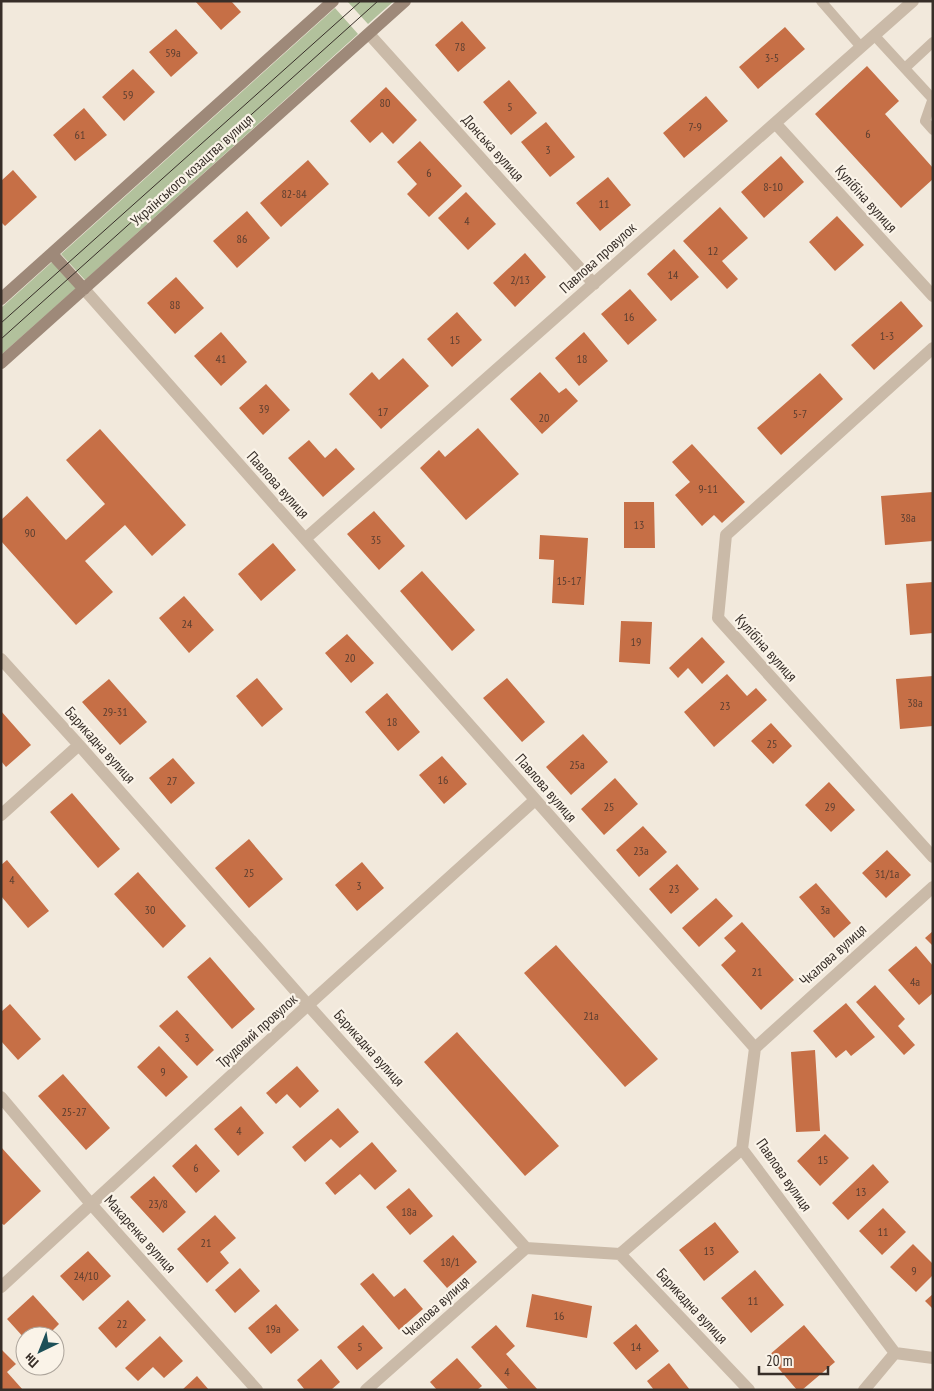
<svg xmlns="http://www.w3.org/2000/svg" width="934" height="1391" viewBox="0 0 934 1391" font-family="'PT Sans Narrow',sans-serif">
<rect width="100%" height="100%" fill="#f2e9dc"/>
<path fill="#b2c19c" d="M347 1H394L368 24Z
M335 8 358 34 85 280 61 254Z
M52 262 76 288 1 355V308Z"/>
<path fill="#c66f46" d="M195 1H231L241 12 221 30Z
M462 21 486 48 458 72 435 45Z
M785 27 805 49 758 89 739 67Z
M176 29 198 53 171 77 149 52Z
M867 66 899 101 885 114 933 168V179L901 208 815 114Z
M133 69 155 92 124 121 102 97Z
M509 80 537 113 511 135 483 102Z
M386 87 417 120 393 144 382 132 370 143 350 121Z
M706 96 728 121 684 158 663 133Z
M84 108 107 135 75 161 53 135Z
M546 122 575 157 550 177 521 142Z
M420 141 462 186 429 217 407 194 417 184 397 162Z
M781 156 804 182 764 218 741 192Z
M308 160 329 184 281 227 260 203Z
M13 170 37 197 5 226 1 222V181Z
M608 177 631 205 600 231 576 203Z
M466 192 496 224 468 250 438 218Z
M720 207 748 238 722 261 738 279 727 289 683 241Z
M247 211 270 238 237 268 213 241Z
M837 216 864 245 835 271 809 242Z
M674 249 699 277 671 301 647 274Z
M525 253 546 277 515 307 493 283Z
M176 277 204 308 175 334 147 303Z
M630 289 657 320 628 345 601 314Z
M901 301 923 326 874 370 851 345Z
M457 312 482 340 452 367 427 339Z
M221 332 247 362 221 386 194 356Z
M584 332 608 361 579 386 555 358Z
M403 358 429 386 381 429 349 394 372 372 379 380Z
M540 372 559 393 566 388 578 401 542 434 510 399Z
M820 373 843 399 781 455 757 428Z
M266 384 290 410 263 435 239 408Z
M478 428 519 474 466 520 420 468 439 450 445 457Z
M100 429 186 525 152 556 125 525 85 561 113 592 76 625 1 541V520L27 496 66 540 105 504 66 460Z
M309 440 325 458 336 448 355 469 323 497 288 458Z
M692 444 745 502 722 523 714 515 702 526 675 495 690 482 672 462Z
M933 492V541L885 545 881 496Z
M624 502H654L655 548H624Z
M374 511 405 546 379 570 347 534Z
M540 535 588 538 584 605 552 603 554 560 539 559Z
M273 543 296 570 261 601 238 574Z
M422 571 475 630 452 651 400 591Z
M933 582V633L910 635 906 584Z
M184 596 214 630 189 653 159 618Z
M621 621 652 622 650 664 619 662Z
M347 634 374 663 351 683 325 653Z
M702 637 725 662 702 684 688 668 678 678 669 668Z
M727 674 747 696 756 688 767 700 714 747 684 712Z
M933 676V726L900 729 896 679Z
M257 678 283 709 262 727 236 696Z
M507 678 545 722 522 742 483 698Z
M109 679 147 722 120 745 82 702Z
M387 693 420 732 398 751 365 712Z
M1 711 31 745 6 767 1 761Z
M771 723 792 746 773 764 751 741Z
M583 734 608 762 571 795 546 767Z
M442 756 467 784 444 804 419 775Z
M173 758 195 783 171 804 149 778Z
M615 778 638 804 604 835 581 809Z
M829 782 855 810 831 832 805 805Z
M72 793 120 849 98 868 50 812Z
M643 826 667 852 639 877 616 850Z
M249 839 283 879 249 908 215 868Z
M887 850 911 875 886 898 862 873Z
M7 860 49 911 28 928 1 896V865Z
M362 862 384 888 357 911 335 885Z
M677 864 699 889 671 914 649 889Z
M138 872 186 926 163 948 114 894Z
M816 883 851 923 834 938 799 897Z
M716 898 733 916 699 947 682 928Z
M742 922 794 980 761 1010 721 965 736 951 724 938Z
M933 931V946L925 938Z
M556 945 658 1059 625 1087 524 973Z
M916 946 933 966V993L919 1005 888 970Z
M210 957 255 1009 232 1029 187 977Z
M875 985 905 1019 898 1026 915 1045 904 1055 856 1002Z
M846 1003 875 1037 851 1056 846 1050 836 1058 813 1031Z
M10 1004 41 1039 18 1060 1 1041V1012Z
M177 1010 214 1050 197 1066 159 1026Z
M457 1032 559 1146 525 1176 424 1062Z
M159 1046 188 1077 166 1097 137 1067Z
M815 1050 820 1131 796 1132 791 1052Z
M297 1066 319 1091 300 1108 287 1094 276 1104 266 1093Z
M63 1074 110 1128 86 1150 38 1096Z
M241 1106 264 1133 238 1156 214 1129Z
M338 1108 359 1132 340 1148 331 1139 305 1162 292 1147Z
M825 1134 849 1158 820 1186 797 1161Z
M372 1142 397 1171 375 1190 360 1174 335 1195 325 1183Z
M196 1144 220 1171 196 1193 172 1166Z
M1 1147 41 1191 4 1225 1 1223Z
M873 1164 889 1182 848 1220 832 1203Z
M154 1176 186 1212 163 1233 130 1197Z
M409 1188 433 1216 410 1235 386 1207Z
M883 1208 906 1232 882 1255 859 1231Z
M215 1215 236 1238 220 1252 229 1263 207 1283 177 1249Z
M715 1222 739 1252 704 1281 679 1250Z
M453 1235 477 1262 447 1288 423 1261Z
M913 1244 933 1264V1275L916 1292 890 1267Z
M88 1251 111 1276 83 1301 60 1276Z
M240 1268 260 1291 235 1313 215 1290Z
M755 1270 784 1305 751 1333 721 1298Z
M373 1273 394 1297 405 1288 423 1309 399 1330 360 1284Z
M532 1294 592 1306 587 1338 526 1327Z
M933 1294V1309L925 1301Z
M33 1295 59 1324 47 1336H25V1339L7 1319Z
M128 1300 146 1320 116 1348 98 1328Z
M276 1304 299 1330 271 1354 248 1328Z
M636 1324 659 1351 636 1370 613 1343Z
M363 1325 383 1348 357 1370 337 1347Z
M496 1325 515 1346 506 1354 538 1390H509L471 1347Z
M804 1325 835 1362 802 1390H797L768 1356Z
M160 1336 183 1361 164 1378 153 1367 138 1381 125 1368Z
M55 1344 61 1350 55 1355Z
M1 1349 16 1364 7 1372 23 1390H1Z
M457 1358 482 1386 477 1390H437L430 1382Z
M321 1359 340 1382 331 1390H305L297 1380Z
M669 1363 690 1390H654L647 1381Z
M197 1376 209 1390H182Z"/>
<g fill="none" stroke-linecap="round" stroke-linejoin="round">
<path stroke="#cabaa8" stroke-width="10" d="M821 1 861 47
M874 35 932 98
M905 68 933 42
M933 98 925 121 933 130"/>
<path stroke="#cabaa8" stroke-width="12" d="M369 34 594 284
M775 123 933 296
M84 289 755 1048 742 1149 895 1353 933 1358
M933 348 726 535 718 618 933 857
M305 539 913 1
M1 659 79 745 308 1005 526 1248 620 1254 749 1390
M1 815 79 745
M755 1048 933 887
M1 1097 91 1204 257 1390
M620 1254 742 1149
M1 1287 308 1005 535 800
M366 1390 526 1248
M864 1390 895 1353"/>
<path stroke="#9e8979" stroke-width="12" d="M52 254 84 289
M1 299 333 1
M1 363 405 1"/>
<path stroke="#372e28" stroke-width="1" d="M1 323 361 1
M1 339 378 1"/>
</g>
<g text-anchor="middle" stroke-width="4.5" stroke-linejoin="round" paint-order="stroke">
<g font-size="12" fill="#5b3e30">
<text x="460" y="51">78</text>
<text x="173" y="57">59а</text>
<text x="772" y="62">3-5</text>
<text x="128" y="99">59</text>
<text x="385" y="107">80</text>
<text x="510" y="111">5</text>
<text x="695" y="131">7-9</text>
<text x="868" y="138">6</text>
<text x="80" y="139">61</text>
<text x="548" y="154">3</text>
<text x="429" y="177">6</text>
<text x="773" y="191">8-10</text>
<text x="294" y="198">82-84</text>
<text x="604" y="208">11</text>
<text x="467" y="225">4</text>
<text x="242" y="243">86</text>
<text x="713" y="255">12</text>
<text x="673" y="279">14</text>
<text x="520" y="284">2/13</text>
<text x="175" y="309">88</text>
<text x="629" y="321">16</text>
<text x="887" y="340">1-3</text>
<text x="455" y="344">15</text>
<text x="221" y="363">41</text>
<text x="582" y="363">18</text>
<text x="264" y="413">39</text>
<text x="383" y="416">17</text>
<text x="800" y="418">5-7</text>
<text x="544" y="422">20</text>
<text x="708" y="493">9-11</text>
<text x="908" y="522">38а</text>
<text x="639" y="529">13</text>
<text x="30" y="537">90</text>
<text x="376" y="544">35</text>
<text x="569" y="585">15-17</text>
<text x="187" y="628">24</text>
<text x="636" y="646">19</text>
<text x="350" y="662">20</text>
<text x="915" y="707">38а</text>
<text x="725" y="710">23</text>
<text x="115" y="716">29-31</text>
<text x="392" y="726">18</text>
<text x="772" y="748">25</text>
<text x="577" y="769">25а</text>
<text x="443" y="784">16</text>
<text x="172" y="785">27</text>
<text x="609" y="811">25</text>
<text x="830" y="811">29</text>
<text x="641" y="855">23а</text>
<text x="249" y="877">25</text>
<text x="887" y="878">31/1а</text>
<text x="12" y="884">4</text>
<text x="359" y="890">3</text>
<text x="674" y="893">23</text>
<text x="150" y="914">30</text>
<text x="825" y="914">3а</text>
<text x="757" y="976">21</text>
<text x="915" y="986">4а</text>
<text x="591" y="1020">21а</text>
<text x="187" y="1042">3</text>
<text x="163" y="1076">9</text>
<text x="74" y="1116">25-27</text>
<text x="239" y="1135">4</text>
<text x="823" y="1164">15</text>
<text x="196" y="1172">6</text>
<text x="861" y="1196">13</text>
<text x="158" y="1208">23/8</text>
<text x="409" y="1216">18а</text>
<text x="883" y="1236">11</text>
<text x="206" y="1247">21</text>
<text x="709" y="1255">13</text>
<text x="450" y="1266">18/1</text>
<text x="914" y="1275">9</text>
<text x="86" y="1280">24/10</text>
<text x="753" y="1305">11</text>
<text x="559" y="1320">16</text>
<text x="122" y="1328">22</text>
<text x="273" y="1333">19а</text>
<text x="360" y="1351">5</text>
<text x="636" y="1351">14</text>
<text x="507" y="1376">4</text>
</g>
<g font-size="15" fill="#372e28" stroke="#faf3e8">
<text transform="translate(493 148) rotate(48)" y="5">Донська вулиця</text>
<text transform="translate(192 170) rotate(-42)" y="5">Українського козацтва вулиця</text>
<text transform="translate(866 199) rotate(48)" y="5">Кулібіна вулиця</text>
<text transform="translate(598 258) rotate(-42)" y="5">Павлова провулок</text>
<text transform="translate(278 485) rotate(48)" y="5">Павлова вулиця</text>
<text transform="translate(766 648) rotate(48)" y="5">Кулібіна вулиця</text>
<text transform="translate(100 745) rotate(48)" y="5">Барикадна вулиця</text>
<text transform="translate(546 788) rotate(49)" y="5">Павлова вулиця</text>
<text transform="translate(833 955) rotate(-42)" y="5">Чкалова вулиця</text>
<text transform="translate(257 1031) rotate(-42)" y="5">Трудовий провулок</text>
<text transform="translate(369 1048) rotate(48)" y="5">Барикадна вулиця</text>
<text transform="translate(784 1175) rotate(55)" y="5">Павлова вулиця</text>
<text transform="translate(140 1234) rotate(48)" y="5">Макаренка вулиця</text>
<text transform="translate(692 1306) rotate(47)" y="5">Барикадна вулиця</text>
<text transform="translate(436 1307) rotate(-42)" y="5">Чкалова вулиця</text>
</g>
</g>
<rect width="934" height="1391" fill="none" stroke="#372e28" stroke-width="5"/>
<g transform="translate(40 1351) rotate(223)"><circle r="24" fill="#faf3e8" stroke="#aca49b"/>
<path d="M0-4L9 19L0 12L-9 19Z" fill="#1d5058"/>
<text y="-8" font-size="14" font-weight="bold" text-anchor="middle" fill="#372e28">Пн</text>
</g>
<path d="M759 1366v8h69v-8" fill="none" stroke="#372e28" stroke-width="2.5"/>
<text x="766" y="1366" font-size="15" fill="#372e28" stroke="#faf3e8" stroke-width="4" paint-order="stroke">20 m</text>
</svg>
